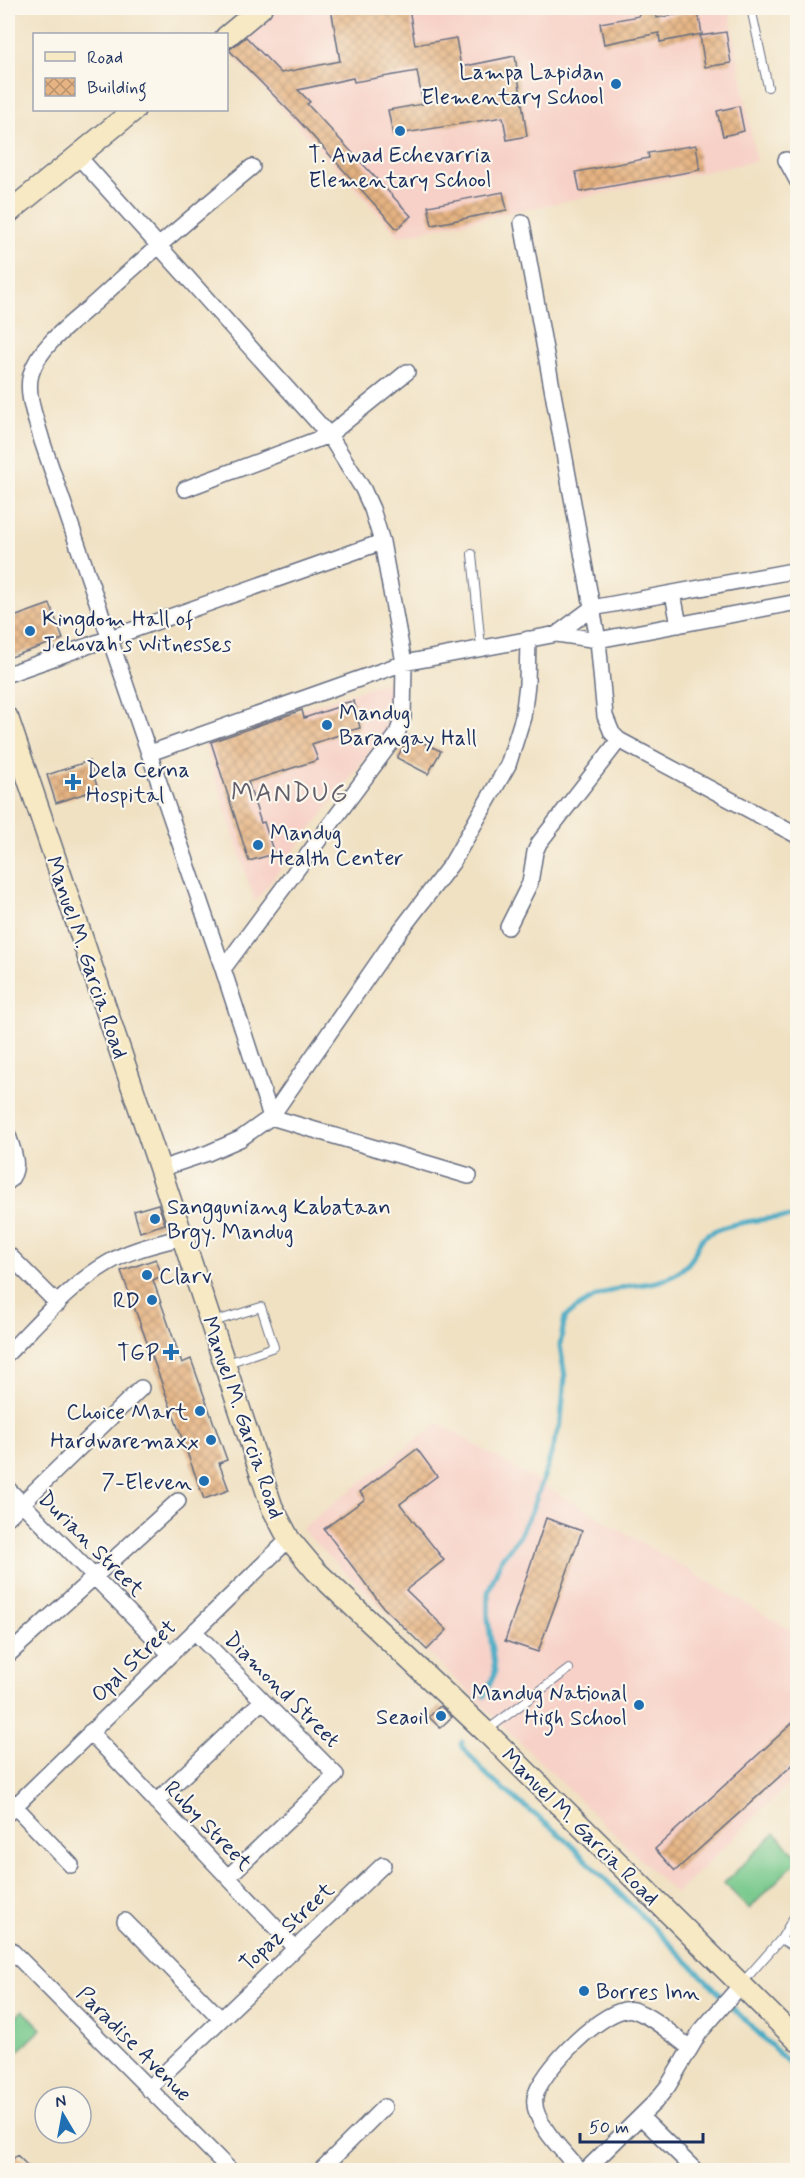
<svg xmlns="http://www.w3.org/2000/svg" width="805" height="2178" viewBox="0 0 805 2178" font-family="Mynerve,sans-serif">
<defs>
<pattern id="building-cross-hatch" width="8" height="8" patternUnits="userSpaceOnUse" patternTransform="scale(1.5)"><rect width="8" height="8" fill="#e6b482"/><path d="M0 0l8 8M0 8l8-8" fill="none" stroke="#ba936e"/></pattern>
</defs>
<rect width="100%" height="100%" fill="#fbf7ec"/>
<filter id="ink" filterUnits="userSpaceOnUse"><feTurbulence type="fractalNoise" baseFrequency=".0167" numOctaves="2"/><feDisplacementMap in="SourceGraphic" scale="12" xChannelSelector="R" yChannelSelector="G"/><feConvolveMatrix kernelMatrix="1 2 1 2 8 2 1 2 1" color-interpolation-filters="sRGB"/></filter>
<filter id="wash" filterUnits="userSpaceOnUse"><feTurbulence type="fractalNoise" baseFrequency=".008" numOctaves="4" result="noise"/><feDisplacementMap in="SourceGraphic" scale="24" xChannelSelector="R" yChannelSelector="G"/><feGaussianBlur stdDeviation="1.35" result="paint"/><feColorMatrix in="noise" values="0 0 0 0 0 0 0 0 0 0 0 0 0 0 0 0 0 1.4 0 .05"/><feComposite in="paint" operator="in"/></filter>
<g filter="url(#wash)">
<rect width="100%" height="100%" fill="#f0e1c3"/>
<path fill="#f7d1c7" d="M278 8H729L756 161 399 236 227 49Z
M390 681 392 704 387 730 255 902 204 741Z
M438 1423 797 1634V1776L676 1894 301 1529Z"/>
<path fill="#76c88b" stroke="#487c74" stroke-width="1.5" d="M775 1833 797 1856V1861L749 1909 724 1883Z
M23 2010 42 2029 8 2061V2025Z"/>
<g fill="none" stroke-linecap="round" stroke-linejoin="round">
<path stroke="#45aac4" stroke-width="5" d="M484 1696 495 1673 488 1618V1592L502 1558 519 1537 531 1512 547 1468 561 1420 565 1377 560 1345 565 1317C585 1301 604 1291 630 1286 641 1284 655 1284 665 1279 676 1274 687 1267 693 1257 696 1250 699 1241 704 1237 720 1223 777 1216 798 1218
M462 1742 461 1745 488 1777 564 1838 722 1996
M732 2007 798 2072"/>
</g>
<g id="blocks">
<path fill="url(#building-cross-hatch)" d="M331 8H409L415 45 456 38 461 67 515 56 527 136 507 140 503 117 393 135 388 110 423 104 417 71 354 82 353 78 298 90 310 102 307 104 411 216 397 229 297 119 229 50 246 37 281 73 340 61Z
M638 8H655L657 18 698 11 702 34 660 42 659 33 604 44 600 23 639 16Z
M726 32 731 63 705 67 700 36Z
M739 106 744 131 723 136 717 111Z
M696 145 700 170 580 192 576 172 649 158 648 153Z
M503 192 507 210 432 225 428 206Z
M50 604 63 639 8 658V619Z
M354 701 360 728 345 732V733L312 744 318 760 248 782 261 823 264 822 274 854 249 861 211 742 302 710 304 718 341 706 340 704Z
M409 736 441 751 428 774 397 758Z
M89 761 98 789 56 803 47 775Z
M158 1204 165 1224 140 1232 134 1211Z
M156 1259 162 1276 153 1280 182 1363 191 1359 227 1460 219 1463 229 1490 204 1499 121 1271Z
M417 1449 437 1476 400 1504 444 1560 406 1590 447 1630 427 1650 383 1607 324 1529 365 1499 360 1492Z
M546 1518 582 1531 538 1652 505 1641Z
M440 1706 452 1717 440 1728 429 1717Z
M798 1718V1760L675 1871 655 1849Z
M17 2155 32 2170H8V2164Z"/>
</g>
</g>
<g filter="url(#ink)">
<use href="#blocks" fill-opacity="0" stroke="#666d81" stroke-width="1.5"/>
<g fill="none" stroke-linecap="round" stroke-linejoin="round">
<defs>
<path id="service" d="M751 8 768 87
M472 554 481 647
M213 1322 261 1307 274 1347 225 1364
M486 1731 569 1669
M781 1939 798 1950
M742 1983 781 1939 798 1910"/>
<path id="minor" d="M77 155 329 435 363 489 372 509 382 542 404 663 403 718 396 736 223 969
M786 160 798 182
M252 167C200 210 148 254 98 300 77 319 39 345 31 374 25 394 37 422 42 441L223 969 271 1117
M522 223 598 640 605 716 612 733 619 740 798 836
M185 489 329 435 407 372
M673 594 679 625
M557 634 592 608 798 570
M8 674 382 542
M150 753 404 663 557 634 598 640 798 602
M508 927 530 883 535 852 539 843 619 740
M271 1117 469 1176
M8 1135C13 1152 22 1168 8 1182
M160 1169 208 1153 240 1139 271 1117 394 939 452 863 508 765 523 717 527 684 528 639
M8 1254 58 1304
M8 1353C39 1322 70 1285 108 1263 131 1249 158 1244 183 1237
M8 1489 170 1654
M8 1517 141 1388
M194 1631 336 1775 228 1877
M8 1655 178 1501
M90 1732 295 1948
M8 1799 71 1865
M156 1802 262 1701
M8 1813 289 1539
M125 1921 221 2019
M8 1947 230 2170
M148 2089 383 1865
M641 2117 693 2168
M321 2170 384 2107
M579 2170C566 2154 531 2121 535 2098 538 2073 607 2003 633 2010 651 2015 675 2037 690 2048
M586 2170 655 2102 668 2086 700 2032 741 1985"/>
<path id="secondary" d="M226 37 261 8
M8 213 134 110
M8 719 160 1169 272 1507 289 1539 316 1571 486 1732 798 2041"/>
</defs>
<use href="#service" stroke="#666d81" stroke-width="10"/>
<use href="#minor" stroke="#666d81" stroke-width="18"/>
<use href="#secondary" stroke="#666d81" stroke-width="24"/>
<use href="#service" stroke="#fff" stroke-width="8"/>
<use href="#minor" stroke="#fff" stroke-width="15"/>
<use href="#secondary" stroke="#f7e9c3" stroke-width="21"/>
</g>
</g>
<g fill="#1f6fb2" stroke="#fbf7ec" stroke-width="2">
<circle cx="616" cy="84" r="6"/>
<circle cx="400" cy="131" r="6"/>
<circle cx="30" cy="631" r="6"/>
<circle cx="327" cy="725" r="6"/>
<path d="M70 773h6v6h6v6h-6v6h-6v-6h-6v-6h6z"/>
<circle cx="258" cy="845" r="6"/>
<circle cx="155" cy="1219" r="6"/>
<circle cx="147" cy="1275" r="6"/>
<circle cx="152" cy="1300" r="6"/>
<path d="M168 1343h6v6h6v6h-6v6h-6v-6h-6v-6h6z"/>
<circle cx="200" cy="1411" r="6"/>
<circle cx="211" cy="1440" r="6"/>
<circle cx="204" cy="1481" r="6"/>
<circle cx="639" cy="1705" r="6"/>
<circle cx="441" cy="1716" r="6"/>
<circle cx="584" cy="1991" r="6"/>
</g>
<g text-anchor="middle" stroke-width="4.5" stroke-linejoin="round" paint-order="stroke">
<g font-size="22" fill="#1b2f5e" stroke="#fbf7ec" text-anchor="end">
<text x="604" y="79">Lampa Lapidan<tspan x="604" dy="25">Elementary School</tspan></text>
<text x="400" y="162" text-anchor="middle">T. Awad Echevarria<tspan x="400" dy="25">Elementary School</tspan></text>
<text x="42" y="626" text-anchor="start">Kingdom Hall of<tspan x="42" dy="25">Jehovah's Witnesses</tspan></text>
<text x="339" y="720" text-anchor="start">Mandug<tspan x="339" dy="25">Barangay Hall</tspan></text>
<text x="86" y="777" text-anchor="start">Dela Cerna<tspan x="86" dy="25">Hospital</tspan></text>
<text x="270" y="840" text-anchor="start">Mandug<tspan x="270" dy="25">Health Center</tspan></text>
<text x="167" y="1214" text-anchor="start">Sangguniang Kabataan<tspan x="167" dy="25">Brgy. Mandug</tspan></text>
<text x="159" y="1283" text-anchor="start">Clarv</text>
<text x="140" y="1308">RD</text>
<text x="159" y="1360">TGP</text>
<text x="188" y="1419">Choice Mart</text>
<text x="199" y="1448">Hardwaremaxx</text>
<text x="192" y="1489">7-Eleven</text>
<text x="627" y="1700">Mandug National<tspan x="627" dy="25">High School</tspan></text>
<text x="429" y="1724">Seaoil</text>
<text x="596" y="1999" text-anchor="start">Borres Inn</text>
</g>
<g font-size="22" fill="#1b2f5e" stroke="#fbf7ec">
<text transform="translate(88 957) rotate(71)" y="8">Manuel M. Garcia Road</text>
<text transform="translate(244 1417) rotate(71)" y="8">Manuel M. Garcia Road</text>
<text transform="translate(92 1543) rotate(45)" y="8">Durian Street</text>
<text transform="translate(133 1660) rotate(-44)" y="8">Opal Street</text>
<text transform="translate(283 1689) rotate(45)" y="8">Diamond Street</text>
<text transform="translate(209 1825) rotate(46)" y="8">Ruby Street</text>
<text transform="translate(581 1826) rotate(45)" y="8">Manuel M. Garcia Road</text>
<text transform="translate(286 1926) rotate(-43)" y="8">Topaz Street</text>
<text transform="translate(135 2043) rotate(45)" y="8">Paradise Avenue</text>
</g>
<g font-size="26" letter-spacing="1.5" fill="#625e6b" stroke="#fbf7ec">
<text x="290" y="801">MANDUG</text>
</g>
</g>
<rect width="805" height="2178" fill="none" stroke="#fbf7ec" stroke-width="30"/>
<rect x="33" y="33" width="195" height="78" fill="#fbf7ec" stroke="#a1a7b3" stroke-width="1.5"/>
<rect x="45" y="52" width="30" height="9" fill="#f7e9c3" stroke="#a1a7b3" stroke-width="1.5"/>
<text x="87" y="63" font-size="18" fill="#1b2f5e">Road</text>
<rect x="45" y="78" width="30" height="18" fill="url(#building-cross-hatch)" stroke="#a1a7b3" stroke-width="1.5"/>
<text x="87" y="93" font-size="18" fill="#1b2f5e">Building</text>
<g transform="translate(63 2115) rotate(350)"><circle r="28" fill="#fbf7ec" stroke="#a1a7b3" stroke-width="1.5"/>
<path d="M0-4.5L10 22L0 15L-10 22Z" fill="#1f6fb2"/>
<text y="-9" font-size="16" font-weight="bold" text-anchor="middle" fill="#1b2f5e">N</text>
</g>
<path d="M580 2133v9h123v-9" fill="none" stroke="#1b2f5e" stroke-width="3"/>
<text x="589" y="2133" font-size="18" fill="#1b2f5e" stroke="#fbf7ec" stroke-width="4.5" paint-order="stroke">50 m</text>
</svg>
